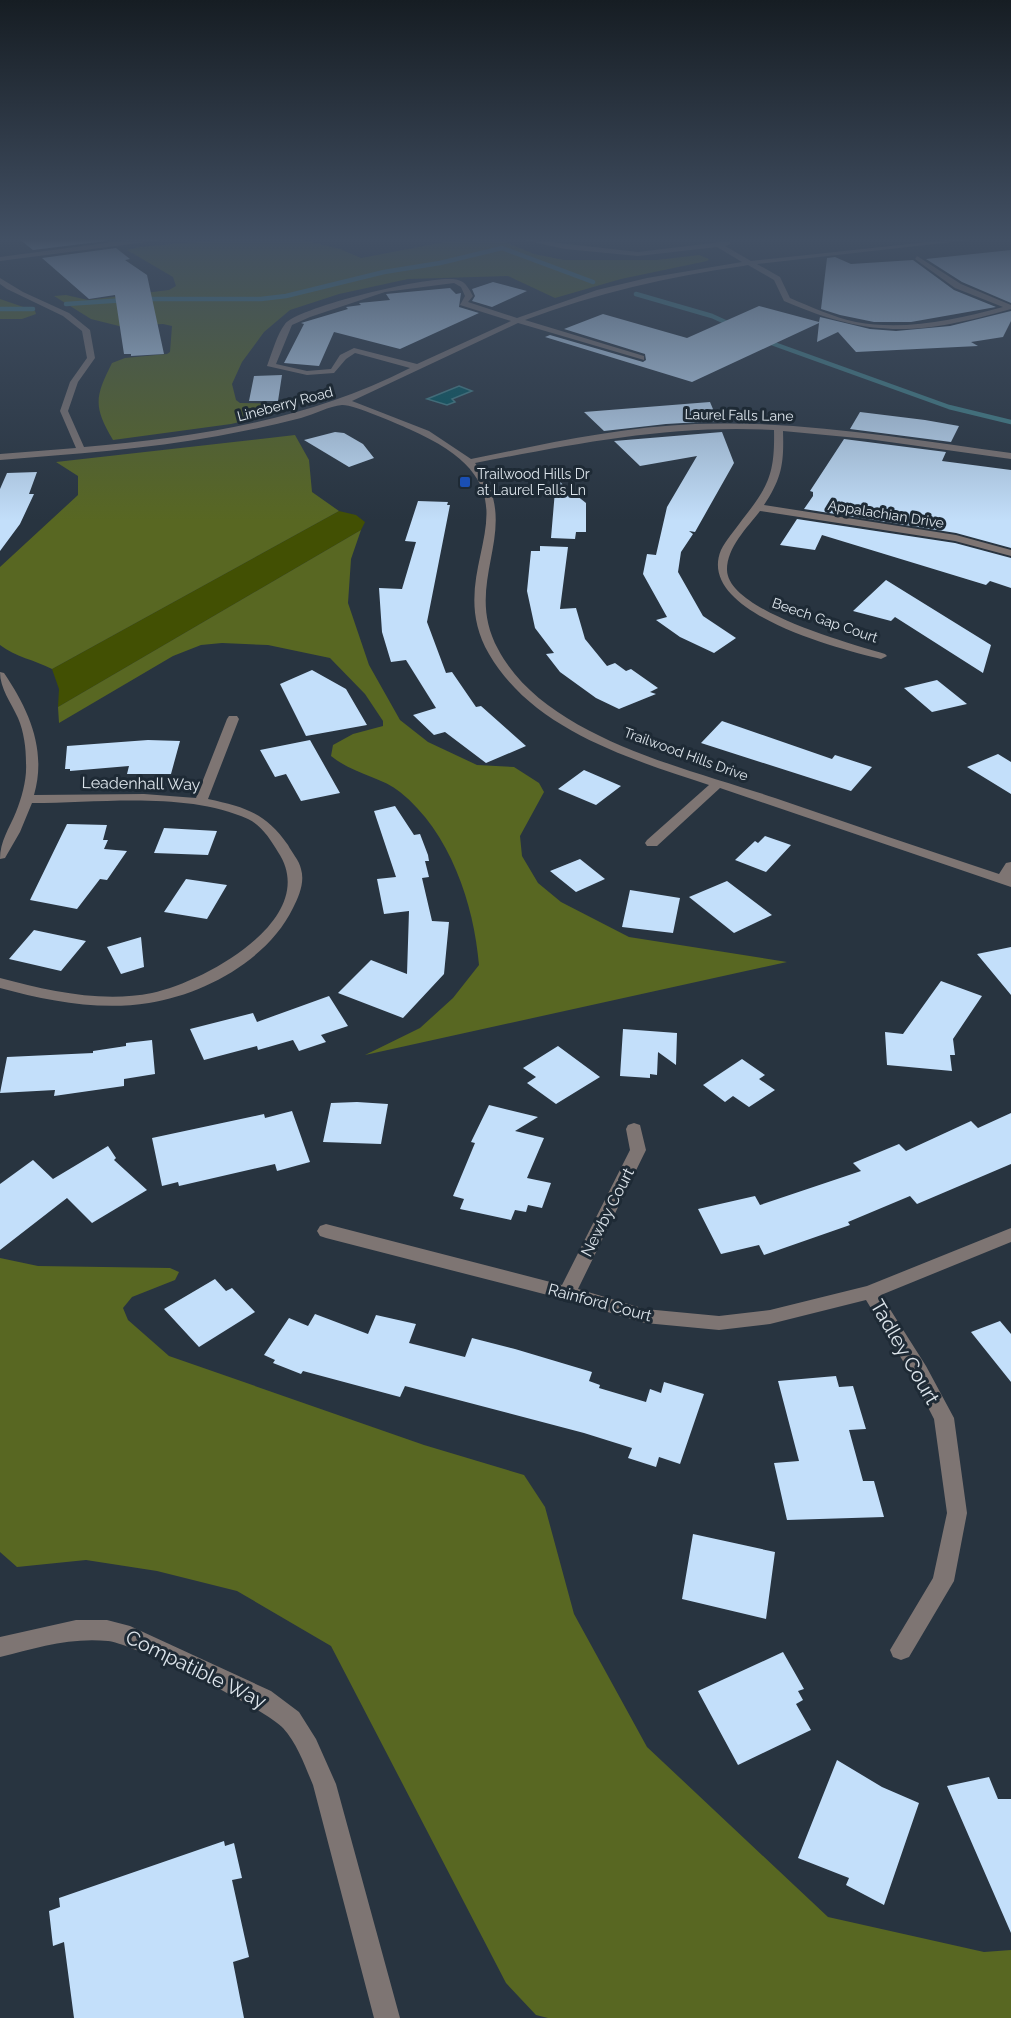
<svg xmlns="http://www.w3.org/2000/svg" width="1011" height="2018" viewBox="0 0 1011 2018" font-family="Raleway,sans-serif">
<rect width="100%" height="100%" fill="#283440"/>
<path fill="#425003" d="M339 511 356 515 365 522 361 530 58 707 59 689 52 669Z"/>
<path fill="#586722" d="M242 238H294L340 249 361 258 450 241 485 239 503 241 534 254 564 260H657L699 255 709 259 707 261 621 279 555 298 508 276 408 279 339 294 290 310 264 332 242 362 232 384 236 400 240 403 289 404 295 405 293 409 231 424 113 440C93 406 95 397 112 363L125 358 167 354 170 352 172 326 163 324 119 326 91 319 54 296 66 295 88 300 169 290 176 286 173 277 127 250 140 247Z
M0 299 35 311 36 314 22 319H0Z
M295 435 309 460 312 492 339 511 52 669C35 660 15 657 0 645V567L78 495V476L56 462Z
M361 530 351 559 348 603 369 665 400 720 428 742 477 765 514 767 539 783 544 792 520 836 522 856 538 883 561 902 629 937 787 962 365 1055 420 1028 453 998 479 965C474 904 450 832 400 792 382 777 353 774 331 756L333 745 353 734 383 726V721L365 694 330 658 268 645 222 643 201 645 173 656 59 723 58 707Z
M0 1258 38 1266 170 1268 179 1272 175 1280 132 1297 123 1308 128 1320 169 1356 424 1445 524 1475 545 1507 574 1614 647 1747 828 1917 984 1952 1011 1950V2018H548L536 2015 506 1983 331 1646 237 1591 157 1571 86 1560 17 1567 0 1552Z"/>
<path fill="#00565f" stroke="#428189" stroke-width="1.5" d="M459 386 472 391 452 399 455 402 447 405 427 399Z"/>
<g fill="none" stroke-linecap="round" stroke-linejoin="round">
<path stroke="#428189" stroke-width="4.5" d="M636 294 712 316 734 326
M140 299H261L286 296 384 272 440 263 502 248 593 282
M66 304 126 300
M0 309H33
M763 340 949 407 1011 422"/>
</g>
<path fill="#c3dffa" d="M18 238H102L106 241 33 250Z
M116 248 130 259 125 260 147 275 164 354 131 356V354H124L115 295 89 299 42 258Z
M1011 250V303L962 282 926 259Z
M835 257 851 264 913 260 954 290 996 307 911 322H874L840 315 821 309 827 258Z
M493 282 527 291 492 307 472 301 475 296 472 289Z
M450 288 456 294 461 293 459 307 479 313 400 349 334 332 319 366 284 363 304 324 301 323 348 309 346 307 361 305 359 303 390 300 386 294Z
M759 306 819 322 820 317 870 329 896 331 950 326 1011 311V321L1003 337 971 342 978 346 856 352 838 332 817 342 819 323 692 382 545 337 550 335 643 362 646 360 645 354 564 329 603 314 687 338Z
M282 375 278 401H249L254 376Z
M710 402 718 421 666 424 604 431 584 412Z
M860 412 925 420 959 426 951 442 850 429Z
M335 432 344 433 363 444 374 458 349 467 304 440Z
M722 432 734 463 695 532 689 531 693 534 681 552 678 572 703 616 736 638 714 653 680 637 656 620 667 617 643 574 647 554 656 555 667 507 697 456 640 466 614 441Z
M844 439 946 452 942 461 1011 470V548L956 533 804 509 813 496V492L810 491Z
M37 472 29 494H34L20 524 0 551V489L7 473Z
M556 479 586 503V532H576L575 539 551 538Z
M418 501 448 502 447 505H450L427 622 446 673 452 672 476 707 481 706 526 746 486 763 445 732 434 735 413 715 436 708 406 660 391 662 382 632 379 588 402 589 416 542 405 541Z
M797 519 955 543 1011 558V588L990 581 986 585 822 535 815 550 780 545Z
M540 546 568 547 560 609 576 608 585 639 607 666 615 663 626 671 631 669 658 688 650 692 656 694 619 709 596 698 560 672 546 654 554 653 535 628 527 591 531 551H540Z
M886 580 991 645 983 673 895 617 891 621 853 611Z
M312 670 346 689 367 725 306 736 280 684Z
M937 680 967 704 932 712 904 688Z
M722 721 832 759 835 755 872 767 851 791 701 743Z
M148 740 180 741 171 774H127L129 766 70 771V769H65L67 746Z
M310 740 340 793 301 801 286 774 275 777 260 750Z
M998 754 1011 762V794L967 767Z
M584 770 621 786 596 805 558 789Z
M395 806 414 835 420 834 428 855 429 861H425L429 877 422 878 432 921 449 922 444 974 403 1018 338 993 371 960 407 974 409 911 384 914 377 879 396 877 374 811Z
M67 824 107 825 103 840H108L104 849 127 851 107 880 100 879 77 909 30 900Z
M164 828 217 831 208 855 154 853Z
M765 836 791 845 766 872 735 860 755 841 758 843Z
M580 859 605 879 576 892 550 871Z
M186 879 227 885 207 919 164 912Z
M727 881 772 915 734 933 689 897Z
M630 890 680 898 673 933 622 927Z
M34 930 86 941 61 971 9 959Z
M141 937 144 967 121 974 107 947Z
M1011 947V995L977 954Z
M941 981 982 996 953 1039 955 1055H950L952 1071 887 1065 885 1032 903 1034Z
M329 996 348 1026 321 1035 326 1042 299 1051 293 1040 258 1050 257 1046 204 1060 190 1029 253 1013 257 1022Z
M623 1029 677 1033 676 1065 658 1052 657 1075 650 1074V1078L620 1076Z
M152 1040 155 1074 124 1079V1086L54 1096 55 1090 0 1093 7 1057 93 1053V1051L126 1046V1043Z
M558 1046 600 1077 556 1104 527 1083 536 1077 523 1068Z
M742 1059 765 1075 759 1079 775 1090 749 1107 733 1096 725 1102 703 1085Z
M357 1102 388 1104 381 1144 323 1142 331 1103Z
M489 1105 538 1117 515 1131 544 1138 527 1178 551 1183 542 1208 528 1205 526 1212 515 1210 511 1220 460 1209 464 1199 453 1196 475 1143 471 1142Z
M292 1111 310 1162 277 1171 275 1164 179 1186 178 1182 162 1186 152 1138 264 1114 265 1118Z
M1011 1113V1164L917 1204 910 1196 848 1222 850 1225 764 1255 759 1245 721 1254 698 1209 755 1196 760 1205 861 1171 853 1163 899 1144 906 1151 971 1121 978 1128Z
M108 1146 116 1158 114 1160 147 1190 92 1223 67 1198 0 1250V1184L33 1160 53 1179Z
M215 1279 226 1291 232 1288 255 1312 199 1347 164 1309Z
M315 1314 368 1334 376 1315 416 1324 409 1343 465 1357 472 1338 515 1349 592 1372 589 1381 600 1385 599 1388 646 1402 650 1389 661 1393 664 1382 704 1394 680 1464 659 1457 656 1467 628 1458 632 1448 584 1433 405 1386 400 1397 303 1371 301 1374 273 1363 275 1360 264 1355 289 1318 308 1326Z
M1000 1321 1011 1334V1382L971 1332Z
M836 1376 839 1387 853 1386 866 1429 849 1430 863 1481H874L884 1517 787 1520 774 1463 799 1461 778 1381Z
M693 1534 775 1552 766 1619 682 1599Z
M783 1652 804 1689 798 1691 803 1700 796 1704 811 1730 738 1765 698 1691Z
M837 1760 882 1787 919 1803 884 1905 846 1885 849 1878 798 1858Z
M989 1777 998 1799H1011V1933L947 1786Z
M224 1841 225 1846 234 1843 242 1878 232 1880 249 1957 233 1962 244 2018H74L64 1942 53 1946 49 1911 60 1907 59 1898Z"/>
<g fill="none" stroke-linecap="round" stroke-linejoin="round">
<path fill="#7e7573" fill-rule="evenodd" d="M143 238H177L0 261V257Z
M515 238 638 252 729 241 731 244 725 246 751 261 965 238H987L757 264 780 277 790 298C811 307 833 317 856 322 904 331 955 320 1003 307L955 288 915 259 917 256 961 284 1011 305V309C920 335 872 339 784 301L774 280 748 265 743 266C668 277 596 293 525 320L644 356V360L518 323 352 401 429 431 471 459C545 444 619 427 695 424 801 420 906 439 1011 453V459L868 439 783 431C784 463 782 478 764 505L956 535 1011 550V556L955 541 760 511C747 528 727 547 727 570 728 611 852 644 885 654L887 656 881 659C839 649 695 612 721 550 726 540 735 530 742 520 768 487 775 475 774 430 672 424 574 444 475 463 527 528 460 579 498 649 545 738 687 768 775 798 850 824 924 849 999 874L1006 863 1011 862V887L720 788 657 846H647L645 843 647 840 709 785C630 759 533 730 489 654 435 561 559 495 409 429 398 424 352 404 342 405 329 406 315 414 301 418 274 425 246 431 218 436 146 449 73 454 0 460V454L76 448 60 411 70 382 87 358 82 331 63 316 7 289 0 284V278L23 292 69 313 90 330 95 358 78 382 68 411 84 447C198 437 308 420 410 368L355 353 346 359 334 373 307 375 267 366C272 353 277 334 285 324 298 307 437 273 458 280 466 282 469 289 473 296L468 302 517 318 597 290 647 278 742 262 717 247 638 256 565 249ZM454 283 461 287 465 296 460 305 511 321 417 364 354 348 340 355 331 369 307 371 276 364 292 325 310 317 385 292Z
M0 672 4 673C29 710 47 750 34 795L144 794 196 798 227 719 229 716H237L239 719 208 799C245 807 266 813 288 845 292 853 299 860 301 869 305 882 299 896 293 908 268 960 204 994 149 1003 99 1011 48 1001 0 988V978C49 991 102 1003 152 993 205 982 322 918 278 852 270 839 262 826 248 819 186 791 99 803 32 803L20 832 5 858 0 859C0 841 9 829 16 812 22 797 27 779 26 763 26 748 24 732 18 718 11 702 0 689 0 672Z
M634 1123 640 1125 646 1150 578 1289 645 1309 719 1316 770 1310 867 1286 1011 1228V1242L881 1295 926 1366 954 1418 967 1513 954 1581 909 1657 901 1660 893 1657 890 1650 933 1578 947 1513 934 1419 912 1376 866 1300 770 1324 719 1330 645 1323 567 1300 326 1238 320 1236 317 1231 320 1226 326 1224 562 1285 630 1150 626 1129 628 1125Z
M76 1620H107L130 1626 271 1691 299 1712 316 1739 336 1784 400 2018H374L313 1785C305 1766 297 1743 283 1728 266 1709 134 1644 108 1641 71 1637 35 1648 0 1657V1637Z"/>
</g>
<linearGradient id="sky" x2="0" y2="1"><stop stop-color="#161d23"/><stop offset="0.46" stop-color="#425064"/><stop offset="1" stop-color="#425064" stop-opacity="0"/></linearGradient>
<rect width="1011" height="521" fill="url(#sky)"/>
<rect fill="#1a4fb4" stroke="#1e2a35" stroke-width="2" x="459" y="476" width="12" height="12" rx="3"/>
<g text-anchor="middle" stroke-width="6" stroke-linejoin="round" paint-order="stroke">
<g font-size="14" fill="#dde5ec" stroke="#1e2a35">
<text transform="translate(285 404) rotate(-15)" y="5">Lineberry Road</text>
<text transform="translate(739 415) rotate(1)" y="5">Laurel Falls Lane</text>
<text transform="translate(886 514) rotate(9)" y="5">Appalachian Drive</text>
<text transform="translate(825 620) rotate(19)" y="5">Beech Gap Court</text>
<text transform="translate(686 754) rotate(20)" y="5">Trailwood Hills Drive</text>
</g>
<g font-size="14" fill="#dde5ec" stroke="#1e2a35" text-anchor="start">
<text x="477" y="479">Trailwood Hills Dr<tspan x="477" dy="16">at Laurel Falls Ln</tspan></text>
</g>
<g font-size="16" fill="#dde5ec" stroke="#1e2a35">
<text transform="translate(141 783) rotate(1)" y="6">Leadenhall Way</text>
<text transform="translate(607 1212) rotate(-63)" y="6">Newby Court</text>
<text transform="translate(600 1302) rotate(15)" y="6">Rainford Court</text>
</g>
<g font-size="20" fill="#dde5ec" stroke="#1e2a35">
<text transform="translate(905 1352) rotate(60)" y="7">Tadley Court</text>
<text transform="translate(196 1669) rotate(26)" y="7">Compatible Way</text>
</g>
</g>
</svg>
